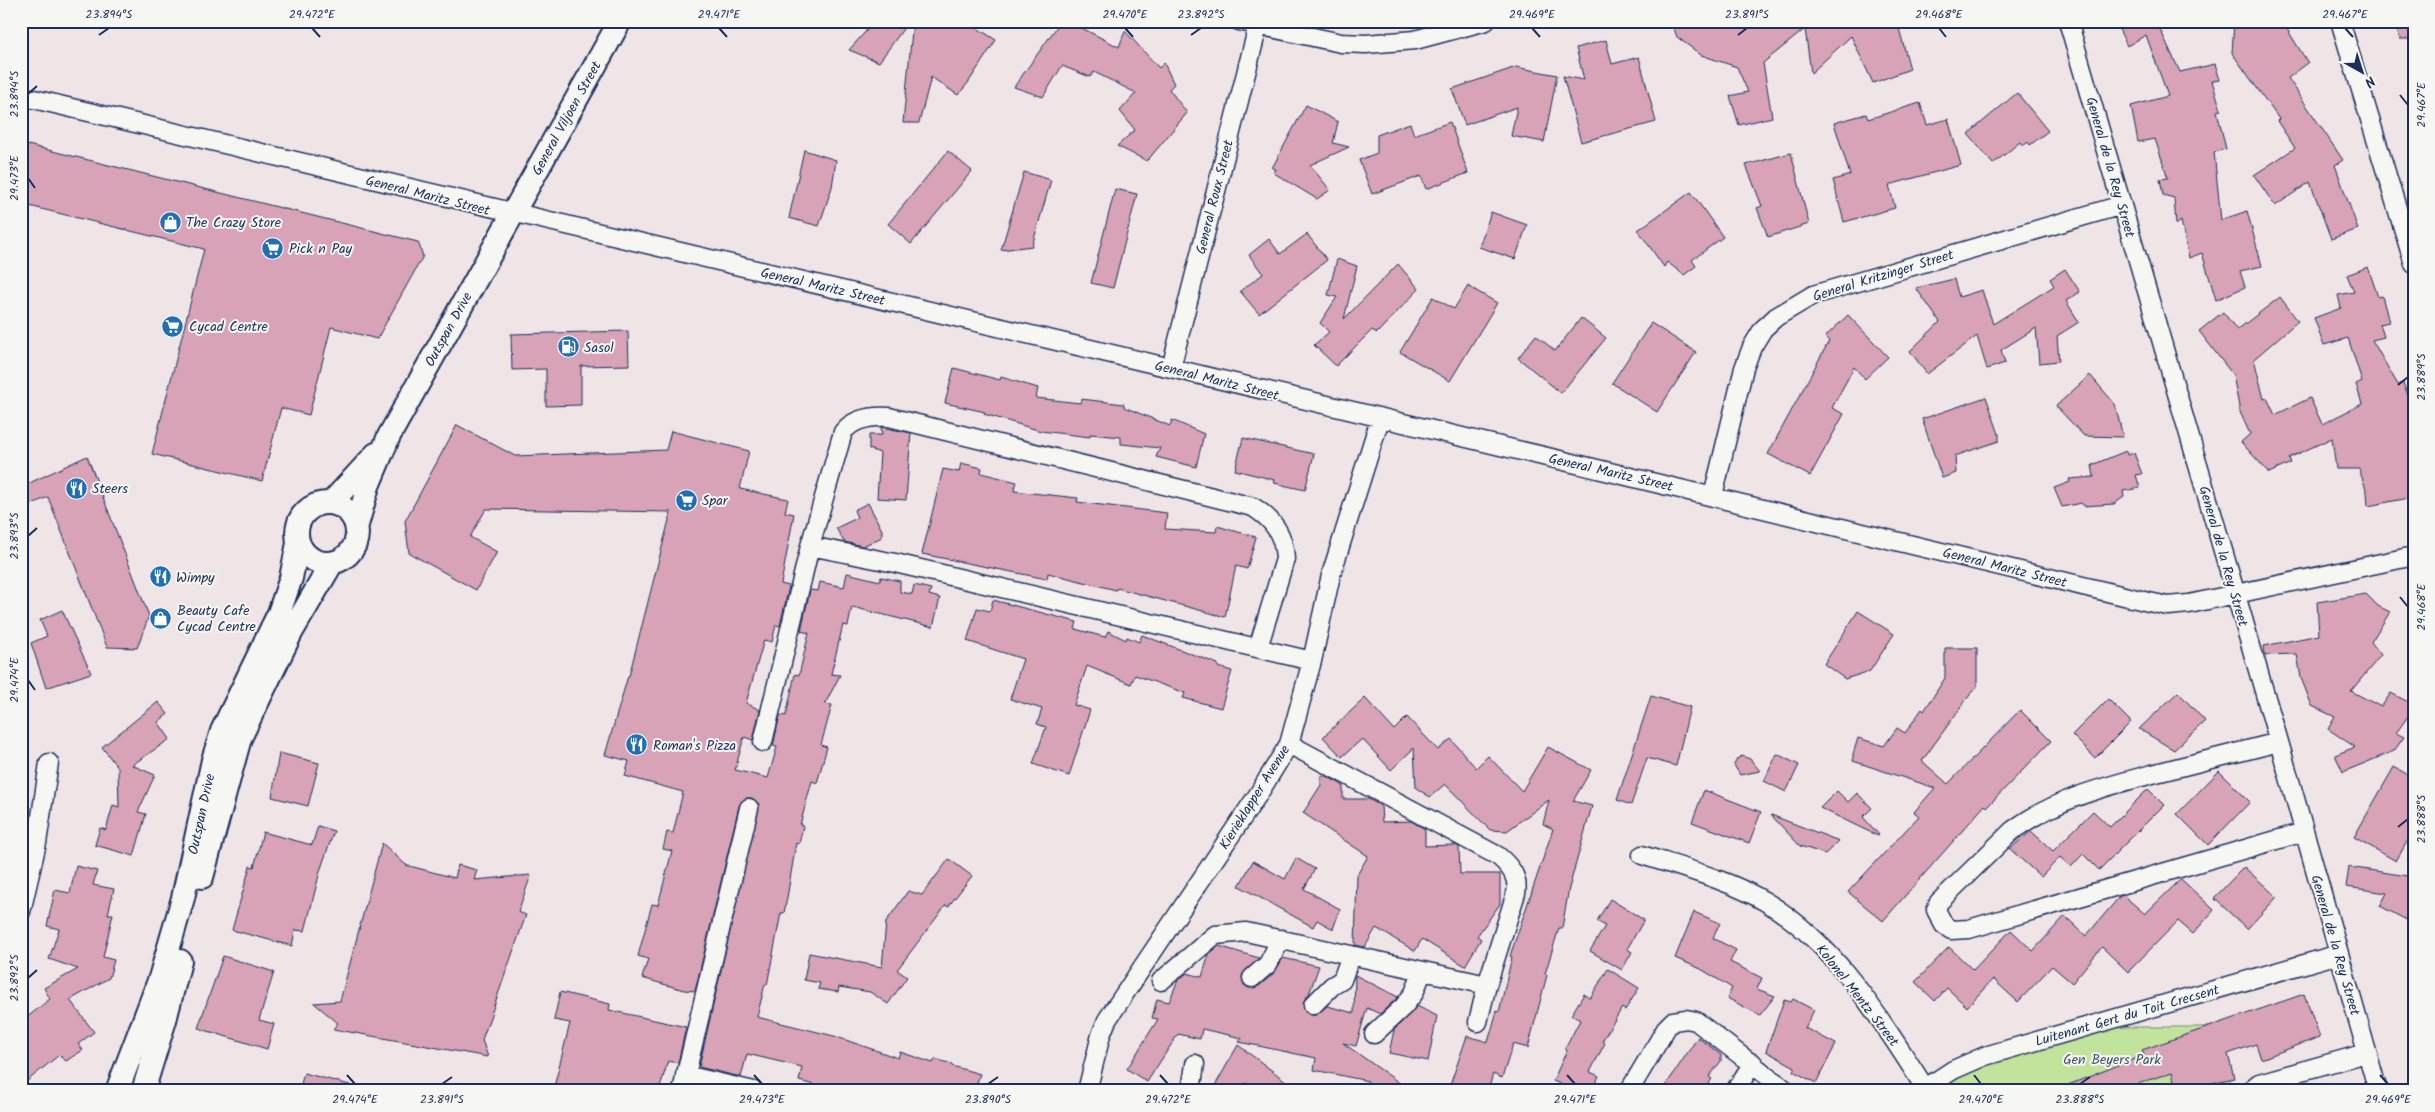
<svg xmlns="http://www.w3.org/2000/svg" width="2435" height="1112" viewBox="0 0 2435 1112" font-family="Kalam,sans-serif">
<rect width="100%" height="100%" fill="#f0e5e6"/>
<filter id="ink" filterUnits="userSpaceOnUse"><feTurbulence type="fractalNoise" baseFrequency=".02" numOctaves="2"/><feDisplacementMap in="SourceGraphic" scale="10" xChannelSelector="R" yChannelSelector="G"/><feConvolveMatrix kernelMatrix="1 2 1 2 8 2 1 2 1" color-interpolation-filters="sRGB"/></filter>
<g filter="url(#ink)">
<path fill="#c2e39c" stroke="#6e897d" d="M2083 1027H2212L2234 1091H1926L1953 1070Z"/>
<path fill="#d8a2b7" stroke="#1b2f5e" d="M875 21H909L879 62 849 50Z
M913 21H966L996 40 968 83 958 95 931 77 919 123H903Z
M1061 21H1068L1119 47 1125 31 1159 68 1164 63 1174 84 1169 89 1187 113 1147 161 1117 146 1135 130 1120 111 1136 93 1094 72 1090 77 1062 66 1043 97 1014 87Z
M1671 21H1897L1910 69 1873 83 1851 36 1811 73 1805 29 1763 63 1772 117 1739 125 1730 96 1748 92 1737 67 1701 55 1677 37Z
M2115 21H2168L2159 27 2180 72 2215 64 2220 80 2212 81 2221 110 2217 111 2226 149 2214 152 2221 220 2247 211 2262 266 2240 271 2245 287 2216 300 2202 253 2189 258 2181 221 2176 225 2174 198 2163 195 2160 179 2168 178 2155 139 2138 142 2131 106 2168 96 2146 35 2127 46Z
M2234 21H2282L2308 63 2288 78 2343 160 2335 165 2358 229 2331 239 2310 182 2275 206 2254 175 2295 148 2277 121 2279 119 2232 53Z
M2394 21H2414V39H2400Z
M1606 40 1612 64 1639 57 1656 122 1581 142 1563 76 1584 80 1576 48Z
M1516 67 1557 75 1544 142 1511 136 1517 107 1465 125 1452 89Z
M2017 93 2048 131 2030 145 2028 142 2023 146 2020 142 1993 164 1968 134Z
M1920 103 1927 125 1948 119 1961 165 1889 185 1895 208 1844 222 1833 180 1850 175 1834 123 1866 114 1868 119Z
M1306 105 1338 122 1333 143 1349 147 1310 165 1330 190 1317 199 1274 173 1276 169 1272 168Z
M1450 122 1468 173 1426 189 1421 176 1372 194 1359 160 1377 153V135L1410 123 1414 135Z
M28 145 418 242 423 256 377 339 331 327 309 415 281 408 262 481 152 454 204 249 21 204V169Z
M804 150 836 160 832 187 819 226 789 218Z
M948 151 972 171 911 244 888 224Z
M1791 153 1809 224 1768 237 1757 208 1762 206 1746 165Z
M1024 172 1051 180 1032 246 1001 250Z
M1115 189 1137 194 1113 288 1091 283Z
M1691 192 1723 237 1692 260 1696 266 1684 275 1667 262 1664 267 1638 230Z
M1491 212 1527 225 1515 259 1479 247Z
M1307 234 1327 260 1259 314 1240 291 1263 274 1249 255 1269 239 1280 254Z
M1337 259 1357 266 1344 319 1398 264 1419 289 1377 333 1372 330 1336 366 1314 345 1329 332 1320 323 1337 297 1328 295Z
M2368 267 2378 297 2382 296 2389 322 2380 324 2384 337 2372 340 2398 385 2403 383 2414 409V497L2368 506 2367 492 2359 469H2336L2332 438 2289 458 2291 463 2269 473 2241 442 2250 434 2240 412 2233 375 2199 331 2223 312 2237 330 2280 297 2298 321 2254 359 2264 399 2267 398 2275 415 2310 398 2322 424 2362 404 2356 384 2362 381 2348 338 2324 345 2314 318 2341 308 2338 295 2354 292 2347 275Z
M2065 269 2080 292 2066 301 2079 322 2057 336 2059 361 2039 363 2036 328 2001 350 2005 363 1987 369 1977 336 1927 374 1910 351 1940 322 1916 288 1954 279 1959 297 1982 290 1993 324 2054 286 2050 279Z
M1468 286 1497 303 1450 381 1400 352 1433 297 1454 309Z
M1848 315 1888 357 1865 379 1854 367 1832 408 1844 414 1810 476 1768 454 1829 341 1825 337Z
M1581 318 1606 338 1561 393 1518 358 1536 335 1555 351Z
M1651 323 1696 352 1657 412 1612 383Z
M628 331 629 365 581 366V405L546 406V369L512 370 511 334Z
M954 368 1000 380 1001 377 1038 388 1036 398 1080 403 1081 399 1124 404V407L1170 426 1172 420 1204 434 1196 467 1156 457 1160 448 1121 444V437L1090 434V437L1041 431 984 414 985 412 945 403Z
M2090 375 2115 404 2123 437 2084 436 2056 406Z
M1986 397 1999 434V441L1955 456 1956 473 1942 478 1922 419Z
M457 425 515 456 666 450 671 431 749 451 740 489 788 499 785 512 794 514 781 584 789 586 780 626 776 625 772 642 764 640 746 703 760 710 753 740 744 737 735 770 768 778 777 747 773 746 780 715 786 716 795 674 799 675 809 633 801 631 810 590 818 591 820 582 844 587 847 573 880 581 881 577 900 581V592L912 594 914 585 931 589 929 595 940 598 933 627 852 607 848 626 843 625 831 674 840 675 825 704 832 705 821 745 827 747 817 783 812 781 800 825 803 826 799 844 796 843 787 898 784 913H781L767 985 765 984 757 1017 834 1036 898 1058 900 1052 933 1063 935 1059 952 1064V1066L980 1074 974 1091H837L799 1081 802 1067 747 1054 741 1077 699 1067 759 804 752 798H746L739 806 695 991 684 990 642 978 648 959 638 956 652 904 658 905 672 851 663 849 667 832 673 833 683 792 625 776 629 761 605 755 628 676H629L671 512 486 509 470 537 497 552 476 590 409 553 405 521Z
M881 427 911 433 906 500 877 498 880 453 869 449V435H882Z
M1243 438 1314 454 1305 490 1274 483 1275 480 1235 470Z
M2126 451 2127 455 2134 453 2142 474 2136 475 2140 488 2123 491 2124 497 2114 504 2084 506 2081 503 2062 507 2054 488 2070 482 2069 479 2094 477 2092 465Z
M87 456 149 616 137 648 107 647 48 497 21 509V487Z
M961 463 982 468 981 473 1017 482 1014 491 1078 498 1077 502 1167 513 1165 529 1216 532 1217 526 1256 537 1247 569 1236 566 1225 617 1117 588 1116 590 1048 573 1047 579 922 554 943 469 959 472Z
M868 503 882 530V537L863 546 844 542 836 528 857 518 854 510Z
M2366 594 2378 606 2390 612 2371 642 2381 655 2351 691 2381 707 2391 693 2414 705V708L2396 733 2404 737 2394 751 2343 772 2335 755 2355 747 2328 729 2335 717 2312 706 2301 678 2297 654 2265 655 2264 646 2319 635 2317 602Z
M993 600 1077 622 1075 629 1105 637 1108 631 1126 640 1127 637 1139 642 1142 635 1218 664V667L1232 671 1221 708 1183 698 1185 693 1135 675 1131 684 1087 666 1074 705 1090 710 1069 776 1033 764 1046 727 1037 724 1042 709 1010 699 1023 659 967 641 977 608 990 611Z
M62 610 91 673 46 688 31 643 47 636 40 620Z
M1858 611 1894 634 1870 671 1845 679 1824 664Z
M1945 648H1977V685L1922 761 1948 784 2020 710 2051 741 1987 807 1985 805 1883 921 1848 892 1919 816 1914 812 1935 788 1853 761V754L1858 738 1884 746 1897 728 1905 733 1922 709 1924 711 1945 678Z
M2178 692 2205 721 2174 750 2139 729Z
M1651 696 1690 707 1676 766 1647 758 1631 805 1617 800Z
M1365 698 1394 730 1407 717 1438 750 1451 739 1476 768 1488 756 1522 791 1548 747 1591 770 1573 801 1592 806 1569 888 1562 928H1559L1545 974 1547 975 1528 1048 1513 1044 1502 1078 1493 1074 1488 1091H1448L1467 1036 1488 1042 1497 1011 1499 1012 1512 957 1510 956 1553 829 1543 824 1549 800 1507 831 1490 830 1445 784 1430 797 1416 788 1414 748 1391 770 1362 739 1342 757 1323 737Z
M2108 699 2131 722 2095 758 2072 735Z
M158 702 168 714 158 722 170 739 132 765 155 775 138 812 146 814 134 856 95 845 100 828 106 830 113 805 119 807 118 768 102 747Z
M279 753 319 763 308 806 272 797Z
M1777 754 1799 765 1786 792 1764 781Z
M1742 756 1750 759 1760 771 1740 775 1734 765 1737 759Z
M2394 767 2414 778V830L2396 861 2354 837Z
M2219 771 2250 802 2208 845 2177 814Z
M1321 776H1326L1343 785V799H1368L1381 806 1382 822 1411 821 1425 829V846L1455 845 1459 847 1460 874H1500V904L1477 936 1481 939 1465 966 1422 939 1415 951 1376 928 1365 947 1355 945 1357 875 1368 856 1303 813 1321 785Z
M2148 789 2164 805 2099 870 2083 854 2071 867 2060 857 2041 877 2010 849 2031 831 2053 851 2093 811 2110 827Z
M1704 790 1761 812 1749 843 1692 822Z
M1837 791 1848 802 1857 793 1872 808 1863 817 1879 835 1878 836 1820 808Z
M1771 815 1839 841 1825 854 1800 846Z
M318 826 334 831 320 871 305 931 295 930 292 946 232 930 250 866 254 867 263 832 312 845Z
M382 843 406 865 455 878 458 865 477 870 474 880 531 875 518 912 526 915 482 1040 488 1057 333 1029 338 1023 314 1003 340 1001Z
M1296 858 1315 869 1304 889 1340 909 1333 929 1317 920 1313 927 1239 886 1253 861 1285 879Z
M949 859 972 876 948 907 946 905 897 970 907 977 888 1004 870 992 839 987 838 992 818 989 820 983 804 980 809 953 882 967 886 922 908 891 922 895Z
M76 866 97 871 93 885 114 889 108 914H113L103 957 114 960 109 978 70 1000 94 1032 78 1044 83 1050 66 1061 59 1055 21 1086V1022L50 999 44 988 78 969 49 959 59 929 47 926 55 890 70 893Z
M2244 867 2277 897 2247 929 2214 898Z
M2349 867 2414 877V924L2380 906 2387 893 2346 887Z
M2181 879 2214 910 2193 934 2178 921 2128 972 2102 947 2072 983 2052 966 2018 1002 1993 979 1967 1007 1947 988 1935 1001 1915 982 1949 947 1973 970 2011 930 2033 951 2065 916 2086 936 2120 896 2123 895 2145 914Z
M1610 899 1644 920 1627 949 1632 952 1622 970 1590 951 1605 926 1597 921Z
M1694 912 1720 923 1713 938 1736 950 1730 962 1762 978 1757 989 1775 996 1760 1015 1727 998 1732 988 1701 969 1675 958Z
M1219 946 1259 958 1242 975 1244 985 1249 988 1259 986 1275 972 1283 958 1319 966 1309 994 1303 1003 1305 1012 1310 1015H1316L1327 1006 1354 1013 1355 975 1398 997 1380 1014 1367 1008 1356 1046 1343 1043 1411 1091H1361L1368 1081 1314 1070 1316 1058 1239 1042 1242 1038 1202 1029 1200 1039 1178 1034 1147 1082 1127 1069 1158 1019 1152 1018 1157 999 1169 1002 1178 980 1187 973 1202 977 1209 954Z
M223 956 274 972 259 1020 274 1024 267 1049 198 1028Z
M1608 969 1639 988 1625 1010 1622 1008 1602 1041 1605 1043 1590 1072 1599 1076 1592 1091H1576L1553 1081 1567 1050 1565 1049 1580 1020 1571 1015 1584 994 1590 998Z
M560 992 610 1004 609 1010 686 1027 678 1063 668 1061 659 1091H553L570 1023 554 1020Z
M2304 994 2320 1037 2261 1059 2256 1044 2228 1054 2234 1078 2176 1091 2172 1072 2132 1086 2134 1091H2053L2144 1055 2142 1050Z
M1793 999 1814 1010 1805 1028 1836 1044 1816 1083 1793 1071 1795 1067 1766 1051 1784 1000 1791 1002Z
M1417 1006 1437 1016 1428 1061 1389 1053 1394 1030Z
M1698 1037 1721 1055V1061L1709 1077 1712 1079 1703 1091H1662Z
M1238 1045 1299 1091H1257L1246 1083 1241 1091H1212Z
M304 1073 350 1085 349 1091H299Z"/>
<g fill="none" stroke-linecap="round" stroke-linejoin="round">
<defs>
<path id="minor" d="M1239 21 1341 43 1366 44 1415 40 1486 21
M2068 21 2279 742 2378 1091
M2340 21 2414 264
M21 96C730 268 1441 428 2149 602L2168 606 2189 604 2414 556
M1171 368 1258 26
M1713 496 1744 368 1752 347 1763 329 1776 317 1813 295 2122 205
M810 546 895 563 1312 661
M763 742 810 546 843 432C854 418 872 416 889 417L1253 507C1274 520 1284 535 1285 559L1258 648
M2279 742C2239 752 2200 762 2160 772 2108 786 2056 798 2012 831L1939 902 1936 910 1944 925 1951 930 1969 929 2304 832
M1289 744 1498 856C1510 866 1519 877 1516 893L1487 985 1478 1022
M1642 855C1683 868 1729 880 1766 902 1836 944 1882 1021 1925 1088
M21 912 37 843 49 763
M1252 978 1268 964 1281 939
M1161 981 1215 935 1246 932 1487 985
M1313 1005 1332 986 1342 980 1351 955
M1374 1034 1404 1006 1414 993 1422 972
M685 1075 754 1091
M682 1091 749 808
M1087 1091 1101 1035 1107 1020 1259 793 1289 744 1312 661 1331 575 1380 419
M1191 1091 1195 1064
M1629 1091 1667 1027 1673 1021 1686 1019 1696 1021 1787 1091
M1735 1091 1753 1063
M1921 1091 1953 1070 1985 1056 2339 954
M2249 1091 2259 1083 2366 1053"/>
<path id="tertiary" d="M331 503 376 454
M297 533a30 30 0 1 1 60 0a30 30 0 1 1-60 0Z
M357 525 368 486 389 436 620 21
M202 877 240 738 291 633 332 563
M117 1091 160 978 183 898 213 760 222 731 279 613 291 578 298 543
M143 1091 165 1020 180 961"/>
</defs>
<use href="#minor" stroke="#1b2f5e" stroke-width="21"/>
<use href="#tertiary" stroke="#1b2f5e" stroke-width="26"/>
<use href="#minor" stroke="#f6f6f2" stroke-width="18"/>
<use href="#tertiary" stroke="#f6f6f2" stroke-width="22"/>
</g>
</g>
<path fill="none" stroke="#1b2f5e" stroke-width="2" d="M312 28 320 37M719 28 727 37M1125 28 1133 37M1532 28 1540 37M1939 28 1946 37M2345 28 2353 37M99 35 109 28M1191 35 1201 28M1738 35 1747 28M28 94 37 86M2400 95 2408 105M28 178 35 188M2398 385 2408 377M28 536 37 528M2400 597 2408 607M28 680 35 690M2398 827 2408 819M28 978 37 970M347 1075 355 1084M754 1075 762 1084M1160 1075 1168 1084M1567 1075 1575 1084M1974 1075 1981 1084M2380 1075 2388 1084M442 1084 452 1077M988 1084 998 1077M2080 1084 2090 1077"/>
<defs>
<symbol id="shop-disc" viewBox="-11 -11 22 22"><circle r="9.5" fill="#1f6fb2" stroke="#f6f6f2"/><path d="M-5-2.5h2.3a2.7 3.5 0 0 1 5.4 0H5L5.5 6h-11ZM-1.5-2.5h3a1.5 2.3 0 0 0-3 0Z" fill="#fff"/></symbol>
<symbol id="supermarket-disc" viewBox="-11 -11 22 22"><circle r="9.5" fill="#1f6fb2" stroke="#f6f6f2"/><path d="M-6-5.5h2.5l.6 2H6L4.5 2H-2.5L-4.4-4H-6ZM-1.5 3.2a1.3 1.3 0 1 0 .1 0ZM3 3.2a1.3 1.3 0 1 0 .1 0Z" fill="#fff"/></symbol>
<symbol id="fuel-disc" viewBox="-11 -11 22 22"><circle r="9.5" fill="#1f6fb2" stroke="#f6f6f2"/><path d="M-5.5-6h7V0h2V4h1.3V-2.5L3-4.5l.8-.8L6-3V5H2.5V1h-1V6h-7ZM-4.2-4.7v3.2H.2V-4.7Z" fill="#fff"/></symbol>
<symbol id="restaurant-disc" viewBox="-11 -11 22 22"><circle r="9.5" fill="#1f6fb2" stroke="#f6f6f2"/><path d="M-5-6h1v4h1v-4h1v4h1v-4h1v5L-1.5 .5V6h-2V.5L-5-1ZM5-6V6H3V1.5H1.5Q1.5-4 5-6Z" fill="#fff"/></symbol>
</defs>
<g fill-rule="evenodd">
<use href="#shop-disc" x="158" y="210" width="25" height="25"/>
<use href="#supermarket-disc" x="260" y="236" width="25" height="25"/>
<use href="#supermarket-disc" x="160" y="314" width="25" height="25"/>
<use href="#fuel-disc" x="556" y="334" width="25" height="25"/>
<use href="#restaurant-disc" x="64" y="476" width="25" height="25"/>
<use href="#supermarket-disc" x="674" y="488" width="25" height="25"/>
<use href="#restaurant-disc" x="148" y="564" width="25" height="25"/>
<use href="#shop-disc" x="148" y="606" width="25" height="25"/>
<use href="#restaurant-disc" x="624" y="732" width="25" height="25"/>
</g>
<g text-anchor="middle" stroke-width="4" stroke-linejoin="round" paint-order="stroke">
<g font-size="14" fill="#1b2f5e" stroke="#f6f6f2">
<text transform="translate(566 118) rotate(-61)" y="5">General Viljoen Street</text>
<text transform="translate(2111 167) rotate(74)" y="5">General de la Rey Street</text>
<text transform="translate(428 195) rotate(14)" y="5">General Maritz Street</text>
<text transform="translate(1214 197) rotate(-76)" y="5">General Roux Street</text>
<text transform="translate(1883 275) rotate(-17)" y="5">General Kritzinger Street</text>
<text transform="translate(823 286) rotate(13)" y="5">General Maritz Street</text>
<text transform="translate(448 329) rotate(-61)" y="5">Outspan Drive</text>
<text transform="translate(1217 380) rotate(14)" y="5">General Maritz Street</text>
<text transform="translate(1611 472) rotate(13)" y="5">General Maritz Street</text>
<text transform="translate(2224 556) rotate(74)" y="5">General de la Rey Street</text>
<text transform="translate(2005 567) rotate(14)" y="5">General Maritz Street</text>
<text transform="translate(1254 797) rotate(-58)" y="5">Kierieklapper Avenue</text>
<text transform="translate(201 814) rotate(-78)" y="5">Outspan Drive</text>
<text transform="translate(2336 945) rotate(74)" y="5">General de la Rey Street</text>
<text transform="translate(1858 995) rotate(52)" y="5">Kolonel Mentz Street</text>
<text transform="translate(2127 1015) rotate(-16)" y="5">Luitenant Gert du Toit Crecsent</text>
</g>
<g font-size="14" fill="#1b2f5e" stroke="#f6f6f2" text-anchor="start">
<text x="186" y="227">The Crazy Store</text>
<text x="289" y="253">Pick n Pay</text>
<text x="189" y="331">Cycad Centre</text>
<text x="584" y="352">Sasol</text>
<text x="92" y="493">Steers</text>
<text x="702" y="505">Spar</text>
<text x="176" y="582">Wimpy</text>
<text x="177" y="615">Beauty Cafe<tspan x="177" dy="16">Cycad Centre</tspan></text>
<text x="653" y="750">Roman's Pizza</text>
</g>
<g font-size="14" fill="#3c536a" stroke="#f6f6f2">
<text x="2112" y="1064">Gen Beyers Park</text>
</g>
</g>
<rect width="2435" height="1112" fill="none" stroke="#f6f6f2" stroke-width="55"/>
<g transform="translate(2362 72) rotate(141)" stroke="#f6f6f2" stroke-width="4" paint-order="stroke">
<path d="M0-4L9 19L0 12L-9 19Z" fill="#1b2f5e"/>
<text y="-8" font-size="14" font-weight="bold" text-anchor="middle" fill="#1b2f5e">N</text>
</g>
<rect x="28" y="28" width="2380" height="1056" fill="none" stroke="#1b2f5e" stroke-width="2"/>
<g font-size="12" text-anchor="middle" fill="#1b2f5e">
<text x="109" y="18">23.894°S</text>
<text x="312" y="18">29.472°E</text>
<text x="719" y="18">29.471°E</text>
<text x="1125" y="18">29.470°E</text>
<text x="1201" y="18">23.892°S</text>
<text x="1532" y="18">29.469°E</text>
<text x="1747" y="18">23.891°S</text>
<text x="1939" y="18">29.468°E</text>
<text x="2345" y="18">29.467°E</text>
<text transform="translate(14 94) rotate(-90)" y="4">23.894°S</text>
<text transform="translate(2421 105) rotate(-90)" y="4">29.467°E</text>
<text transform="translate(14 178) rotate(-90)" y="4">29.473°E</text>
<text transform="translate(2421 377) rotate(-90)" y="4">23.889°S</text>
<text transform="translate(14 536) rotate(-90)" y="4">23.893°S</text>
<text transform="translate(2421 607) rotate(-90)" y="4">29.468°E</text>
<text transform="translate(14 680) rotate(-90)" y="4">29.474°E</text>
<text transform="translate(2421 819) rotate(-90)" y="4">23.888°S</text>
<text transform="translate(14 978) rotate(-90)" y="4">23.892°S</text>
<text x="355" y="1103">29.474°E</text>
<text x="442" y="1103">23.891°S</text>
<text x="762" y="1103">29.473°E</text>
<text x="988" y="1103">23.890°S</text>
<text x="1168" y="1103">29.472°E</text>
<text x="1575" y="1103">29.471°E</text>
<text x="1981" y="1103">29.470°E</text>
<text x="2080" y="1103">23.888°S</text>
<text x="2388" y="1103">29.469°E</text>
</g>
</svg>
